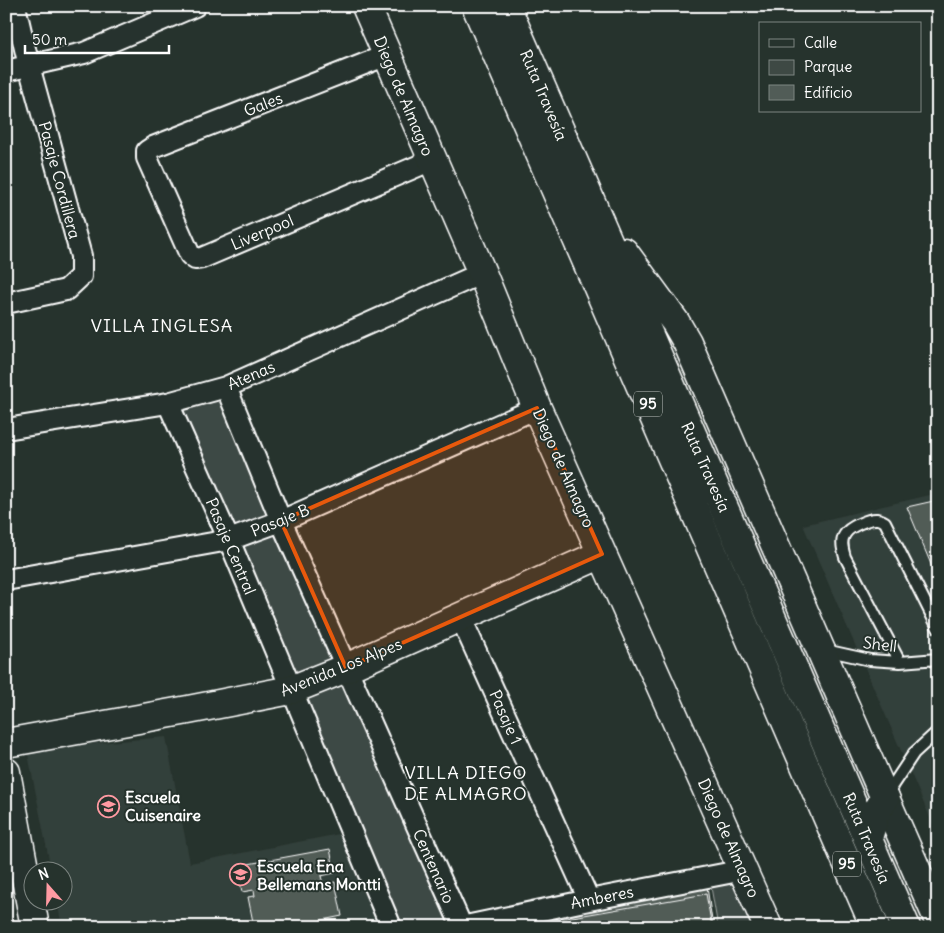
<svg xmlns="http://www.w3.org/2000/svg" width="944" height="933" viewBox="0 0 944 933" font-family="Delius,sans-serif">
<rect width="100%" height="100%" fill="#26332d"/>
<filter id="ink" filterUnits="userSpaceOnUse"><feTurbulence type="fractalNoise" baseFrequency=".02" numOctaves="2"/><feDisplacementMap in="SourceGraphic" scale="10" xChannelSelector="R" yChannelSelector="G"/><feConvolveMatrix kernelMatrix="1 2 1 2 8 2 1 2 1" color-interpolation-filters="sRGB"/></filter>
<g filter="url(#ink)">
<path fill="#333f3a" d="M938 493V836L803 525Z
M166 737 190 863 339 834 372 912 376 927H62L57 901 62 900V870H51L27 749Z"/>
<path fill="#3e4944" stroke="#9ea4a2" d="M223 392 457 927H396L174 406Z
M732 883 752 927H718L711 887Z"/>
<path fill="#515c57" stroke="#fff" d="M938 500V581L907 507Z
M330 849 335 873 321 876 323 884 335 882 342 916 288 927H254L248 897 255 896 254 890 242 892 237 866Z
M707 887 713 927H473Z
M706 894 712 927H533L532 924Z"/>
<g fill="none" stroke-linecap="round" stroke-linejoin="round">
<defs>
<path id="lane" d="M825 650 870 660 900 662 938 659
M900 662 845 557C843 550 840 541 845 534 849 527 869 518 877 519 881 519 881 520 885 522L938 628
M886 795 914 753 938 731"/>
<path id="street" d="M387 55 153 147 147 151V158L190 255 195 259 202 258 432 160
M6 71 84 53 195 6
M6 303 66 290 81 276V256L29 66 15 6
M226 387 281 521 462 927
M168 403 229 540 391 927
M6 429 168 403 226 387 482 273
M6 580 229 540 281 521 537 408
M460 616 589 900
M461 927 589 900 744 870"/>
<path id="secondary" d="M366 6 482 273 537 408 768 927
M6 743 188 710 291 690 346 668 602 554
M6 772 35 927
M885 798 938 919"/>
<path id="highway" d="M476 6 875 927
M506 6 906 927
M624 252 676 323 687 342 885 798 875 815 868 838"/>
</defs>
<use href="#lane" stroke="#fff" stroke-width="14"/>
<use href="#street" stroke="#fff" stroke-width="24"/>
<use href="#secondary" stroke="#fff" stroke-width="31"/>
<use href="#highway" stroke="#fff" stroke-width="31"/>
<use href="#lane" stroke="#26332d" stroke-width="10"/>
<use href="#street" stroke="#26332d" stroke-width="20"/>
<use href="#secondary" stroke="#26332d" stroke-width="28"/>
<use href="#highway" stroke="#26332d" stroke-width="28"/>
</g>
</g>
<path fill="#e8590c" fill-opacity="0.2" stroke="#e8590c" stroke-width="4" stroke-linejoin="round" d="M537 408 602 554 346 668 281 521Z"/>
<defs>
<symbol id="school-ring" viewBox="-11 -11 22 22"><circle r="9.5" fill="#26332d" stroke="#ff9aa2" stroke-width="1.5"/><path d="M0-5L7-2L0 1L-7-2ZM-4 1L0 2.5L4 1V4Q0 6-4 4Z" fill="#ff9aa2"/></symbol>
</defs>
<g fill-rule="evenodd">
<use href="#school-ring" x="96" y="794" width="25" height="25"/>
<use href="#school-ring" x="228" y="862" width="25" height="25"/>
</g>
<g text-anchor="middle" stroke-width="4" stroke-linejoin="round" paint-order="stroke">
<g fill="#26332d" stroke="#bec2c0" stroke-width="1">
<rect x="634" y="391.5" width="28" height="25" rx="4"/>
<rect x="833" y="851.5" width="28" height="25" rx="4"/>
</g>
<g font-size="15" font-weight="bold" fill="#fff">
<text x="648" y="409">95</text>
<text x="847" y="869">95</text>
</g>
<g font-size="16" fill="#fff" stroke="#26332d">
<text transform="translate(544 95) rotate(67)" y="6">Ruta Travesía</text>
<text transform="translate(404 96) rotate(67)" y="6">Diego de Almagro</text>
<text transform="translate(263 104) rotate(-21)" y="6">Gales</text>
<text transform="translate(60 180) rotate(75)" y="6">Pasaje Cordillera</text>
<text transform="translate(262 232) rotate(-23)" y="6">Liverpool</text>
<text transform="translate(251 375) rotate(-23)" y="6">Atenas</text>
<text transform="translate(706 467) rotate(66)" y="6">Ruta Travesía</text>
<text transform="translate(564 468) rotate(66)" y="6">Diego de Almagro</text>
<text transform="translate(280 520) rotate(-22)" y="6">Pasaje B</text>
<text transform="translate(231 546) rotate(67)" y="6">Pasaje Central</text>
<text transform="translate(880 644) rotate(7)" y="6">Shell</text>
<text transform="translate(341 667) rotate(-22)" y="6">Avenida Los Alpes</text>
<text transform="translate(506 717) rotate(66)" y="6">Pasaje 1</text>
<text transform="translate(729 838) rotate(66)" y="6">Diego de Almagro</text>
<text transform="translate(867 838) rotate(67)" y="6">Ruta Travesía</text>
<text transform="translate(434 866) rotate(66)" y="6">Centenario</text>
<text transform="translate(602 897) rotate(-11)" y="6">Amberes</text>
</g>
<g font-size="16" font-weight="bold" fill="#fff" stroke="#26332d" text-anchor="start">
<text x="125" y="803">Escuela<tspan x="125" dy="18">Cuisenaire</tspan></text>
<text x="257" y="872">Escuela Ena<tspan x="257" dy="18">Bellemans Montti</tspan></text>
</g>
<g font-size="18" letter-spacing="1" fill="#fff" stroke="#26332d">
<text x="162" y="332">VILLA INGLESA</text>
<text x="466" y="779">VILLA DIEGO<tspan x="466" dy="21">DE ALMAGRO</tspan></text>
</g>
</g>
<rect width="944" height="933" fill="none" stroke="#26332d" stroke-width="25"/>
<rect x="12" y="12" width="919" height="908" fill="none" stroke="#fff" stroke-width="2" filter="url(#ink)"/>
<rect x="759" y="22" width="162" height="90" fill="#26332d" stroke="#7d8581"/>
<rect x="769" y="39" width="25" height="8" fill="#26332d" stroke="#7d8581"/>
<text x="804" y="48" font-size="15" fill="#ffffff">Calle</text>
<rect x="769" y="60" width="25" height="15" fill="#3e4944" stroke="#7d8581"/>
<text x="804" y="72" font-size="15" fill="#ffffff">Parque</text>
<rect x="769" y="85" width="25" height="15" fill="#515c57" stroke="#7d8581"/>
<text x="804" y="98" font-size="15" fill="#ffffff">Edificio</text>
<g transform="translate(48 886) rotate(340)"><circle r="24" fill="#26332d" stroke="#7d8581"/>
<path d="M0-4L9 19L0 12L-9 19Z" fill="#ff9aa2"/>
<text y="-8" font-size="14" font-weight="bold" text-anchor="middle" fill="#ffffff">N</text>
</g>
<path d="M25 45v8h144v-8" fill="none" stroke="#ffffff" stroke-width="2.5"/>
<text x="32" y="45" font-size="15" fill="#ffffff" stroke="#26332d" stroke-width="4" paint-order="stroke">50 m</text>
</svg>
